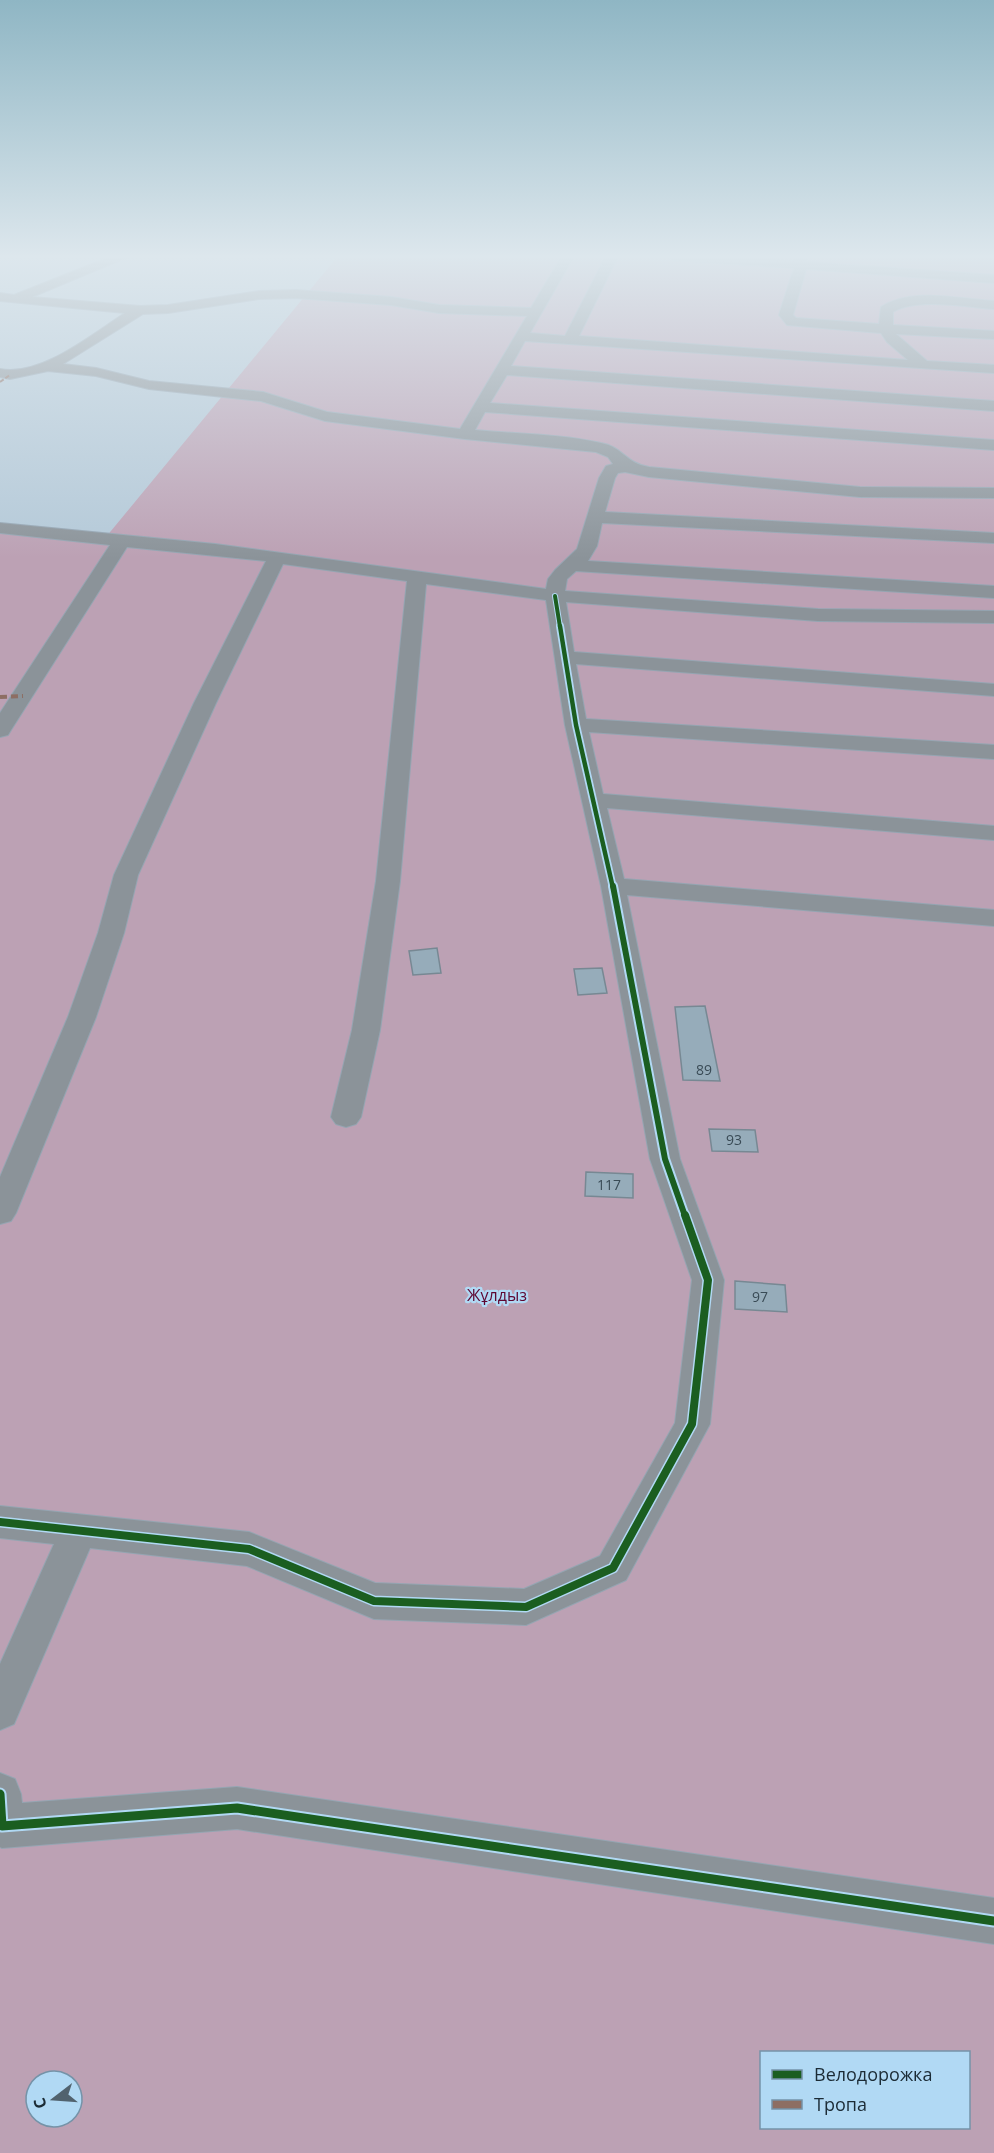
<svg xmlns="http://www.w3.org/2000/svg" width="994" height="2153" viewBox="0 0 994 2153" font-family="'Open Sans',sans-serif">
<rect width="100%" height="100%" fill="#b4c9d8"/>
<path fill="#bca1b4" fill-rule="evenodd" d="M338 256H994V2153H0V530L106 537ZM762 2052H968V2128H762ZM36 2081H72V2117H36Z"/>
<path fill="#96acba" stroke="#778893" stroke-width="1.5" d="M437 948 441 973 413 975 409 951Z
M602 968 607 993 578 995 574 969Z
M705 1006 720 1081 683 1080 675 1007Z
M709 1129 755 1130 758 1152 712 1151Z
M586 1172 633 1174V1198L585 1196Z
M735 1281 785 1285 787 1312 735 1309Z"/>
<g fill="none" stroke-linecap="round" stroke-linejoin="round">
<defs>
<path id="minor" d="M112 256H130L32 297 140 306 168 305 259 291 296 290 391 297 439 305 531 308 562 256H574L530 333 565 336 606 256H618L579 336 908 360 887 342 881 333 787 325 779 315 794 268 673 260 667 256H729L794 261V256H806L807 262 994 275V283L806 269 793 315 796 318 879 324 881 307C912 287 959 299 994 301V309C967 307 916 297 893 312V325L994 331V339L896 334 927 361 994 365V373L525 341 511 366 994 401V411L507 375 490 403 994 440V450L485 412 475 430C515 434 562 434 601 443 623 447 625 463 649 467L860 487 994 488V498L860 497 649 477 625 472 618 473 615 478 605 512 994 533V543L602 523 597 546 588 561 994 586V598L576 571 567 579 565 591 818 609 994 611V623L818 621 566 602 574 652 994 684V696L576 664 586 719 994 745V759L589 732 603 794 994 826V840L607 808 624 879 994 910V926L627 895 680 1159 724 1280 710 1424 626 1580 526 1625 374 1619 247 1566 90 1548 14 1724 0 1730V1664L54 1544 0 1538V1506L249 1532 375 1583 524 1589 600 1556 675 1423 692 1280 650 1159 601 886 565 725 546 600 426 584 400 881 380 1030 361 1117 356 1124 346 1127 336 1124 331 1117 352 1030 376 881 407 581 283 564 216 703 138 875 124 933 96 1017 16 1213 11 1221 0 1224V1177L68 1017 98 933 114 875 194 703 266 561 127 547 11 730 8 735 0 737V713L110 545 0 533V523L215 544 546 589 548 579 555 570 577 549 599 478 606 466 613 464 608 457 596 452 465 439 325 421 261 401 149 389 96 376 48 371 10 379 0 377V369C41 377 92 334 125 313L0 301V293L14 295ZM296 298 391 305 439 313 527 316 460 429 327 412 263 392 149 381 96 368 63 364 143 314 168 313 259 299Z
M0 1773 15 1779 21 1794 22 1803 237 1787 994 1898V1944L237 1829 2 1848 0 1847Z"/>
</defs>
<use href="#minor" stroke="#95a5b2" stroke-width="2"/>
<use href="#minor" fill="#8b9399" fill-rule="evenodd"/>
<path stroke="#8d6e63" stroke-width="2" stroke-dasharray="4.5 2" stroke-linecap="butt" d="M0 382 10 375"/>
<path stroke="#8d6e63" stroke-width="4" stroke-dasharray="7 4" stroke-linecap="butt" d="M0 697 23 696"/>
<defs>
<path id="cycleway-far4" d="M555 596 560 627"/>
<path id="cycleway-far3" d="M560 626 576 725 613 888"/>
<path id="cycleway-far2" d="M613 886 665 1159 685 1216"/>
<path id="cycleway-far1" d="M0 1522 249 1549 374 1601 526 1607 613 1568 692 1424 708 1280 685 1215"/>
<path id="cycleway" d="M0 1794 2 1826 237 1808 994 1921"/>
</defs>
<use href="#cycleway-far4" stroke="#b1d9f4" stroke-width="6"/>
<use href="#cycleway-far3" stroke="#b1d9f4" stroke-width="8"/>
<use href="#cycleway-far2" stroke="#b1d9f4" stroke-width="10"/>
<use href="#cycleway-far1" stroke="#b1d9f4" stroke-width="11"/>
<use href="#cycleway" stroke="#b1d9f4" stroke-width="13"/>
<use href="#cycleway-far4" stroke="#1b5e20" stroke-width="4"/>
<use href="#cycleway-far3" stroke="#1b5e20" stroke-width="4.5"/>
<use href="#cycleway-far2" stroke="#1b5e20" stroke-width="6"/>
<use href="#cycleway-far1" stroke="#1b5e20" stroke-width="8"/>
<use href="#cycleway" stroke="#1b5e20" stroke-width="9"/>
</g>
<linearGradient id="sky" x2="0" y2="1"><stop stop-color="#8fb6c4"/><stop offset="0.46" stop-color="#dde7ed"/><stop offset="1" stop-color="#dde7ed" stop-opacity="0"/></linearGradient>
<rect width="994" height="558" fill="url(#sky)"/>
<g text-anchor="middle" stroke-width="4.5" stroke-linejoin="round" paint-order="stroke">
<g font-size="14" fill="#3a4b56">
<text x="704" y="1075">89</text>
<text x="734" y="1145">93</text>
<text x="609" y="1190">117</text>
<text x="760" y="1302">97</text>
</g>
<g font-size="16" fill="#5e0731" stroke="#b1d9f4">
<text x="497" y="1301">Жұлдыз</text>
</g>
</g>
<rect x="760" y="2051" width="210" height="78" fill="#b1d9f4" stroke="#7593a8" stroke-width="1.5"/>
<rect x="772" y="2070" width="30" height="9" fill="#1b5e20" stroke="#7593a8" stroke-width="1.5"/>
<text x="814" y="2081" font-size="18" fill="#1b2b35">Велодорожка</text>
<rect x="772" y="2100" width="30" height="9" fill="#8d6e63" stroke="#7593a8" stroke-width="1.5"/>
<text x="814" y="2111" font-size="18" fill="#1b2b35">Тропа</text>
<g transform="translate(54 2099) rotate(253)"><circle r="28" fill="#b1d9f4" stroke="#7593a8" stroke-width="1.5"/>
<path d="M0-4.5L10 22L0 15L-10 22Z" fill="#51626e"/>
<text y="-9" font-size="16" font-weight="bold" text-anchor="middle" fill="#1b2b35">С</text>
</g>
</svg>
